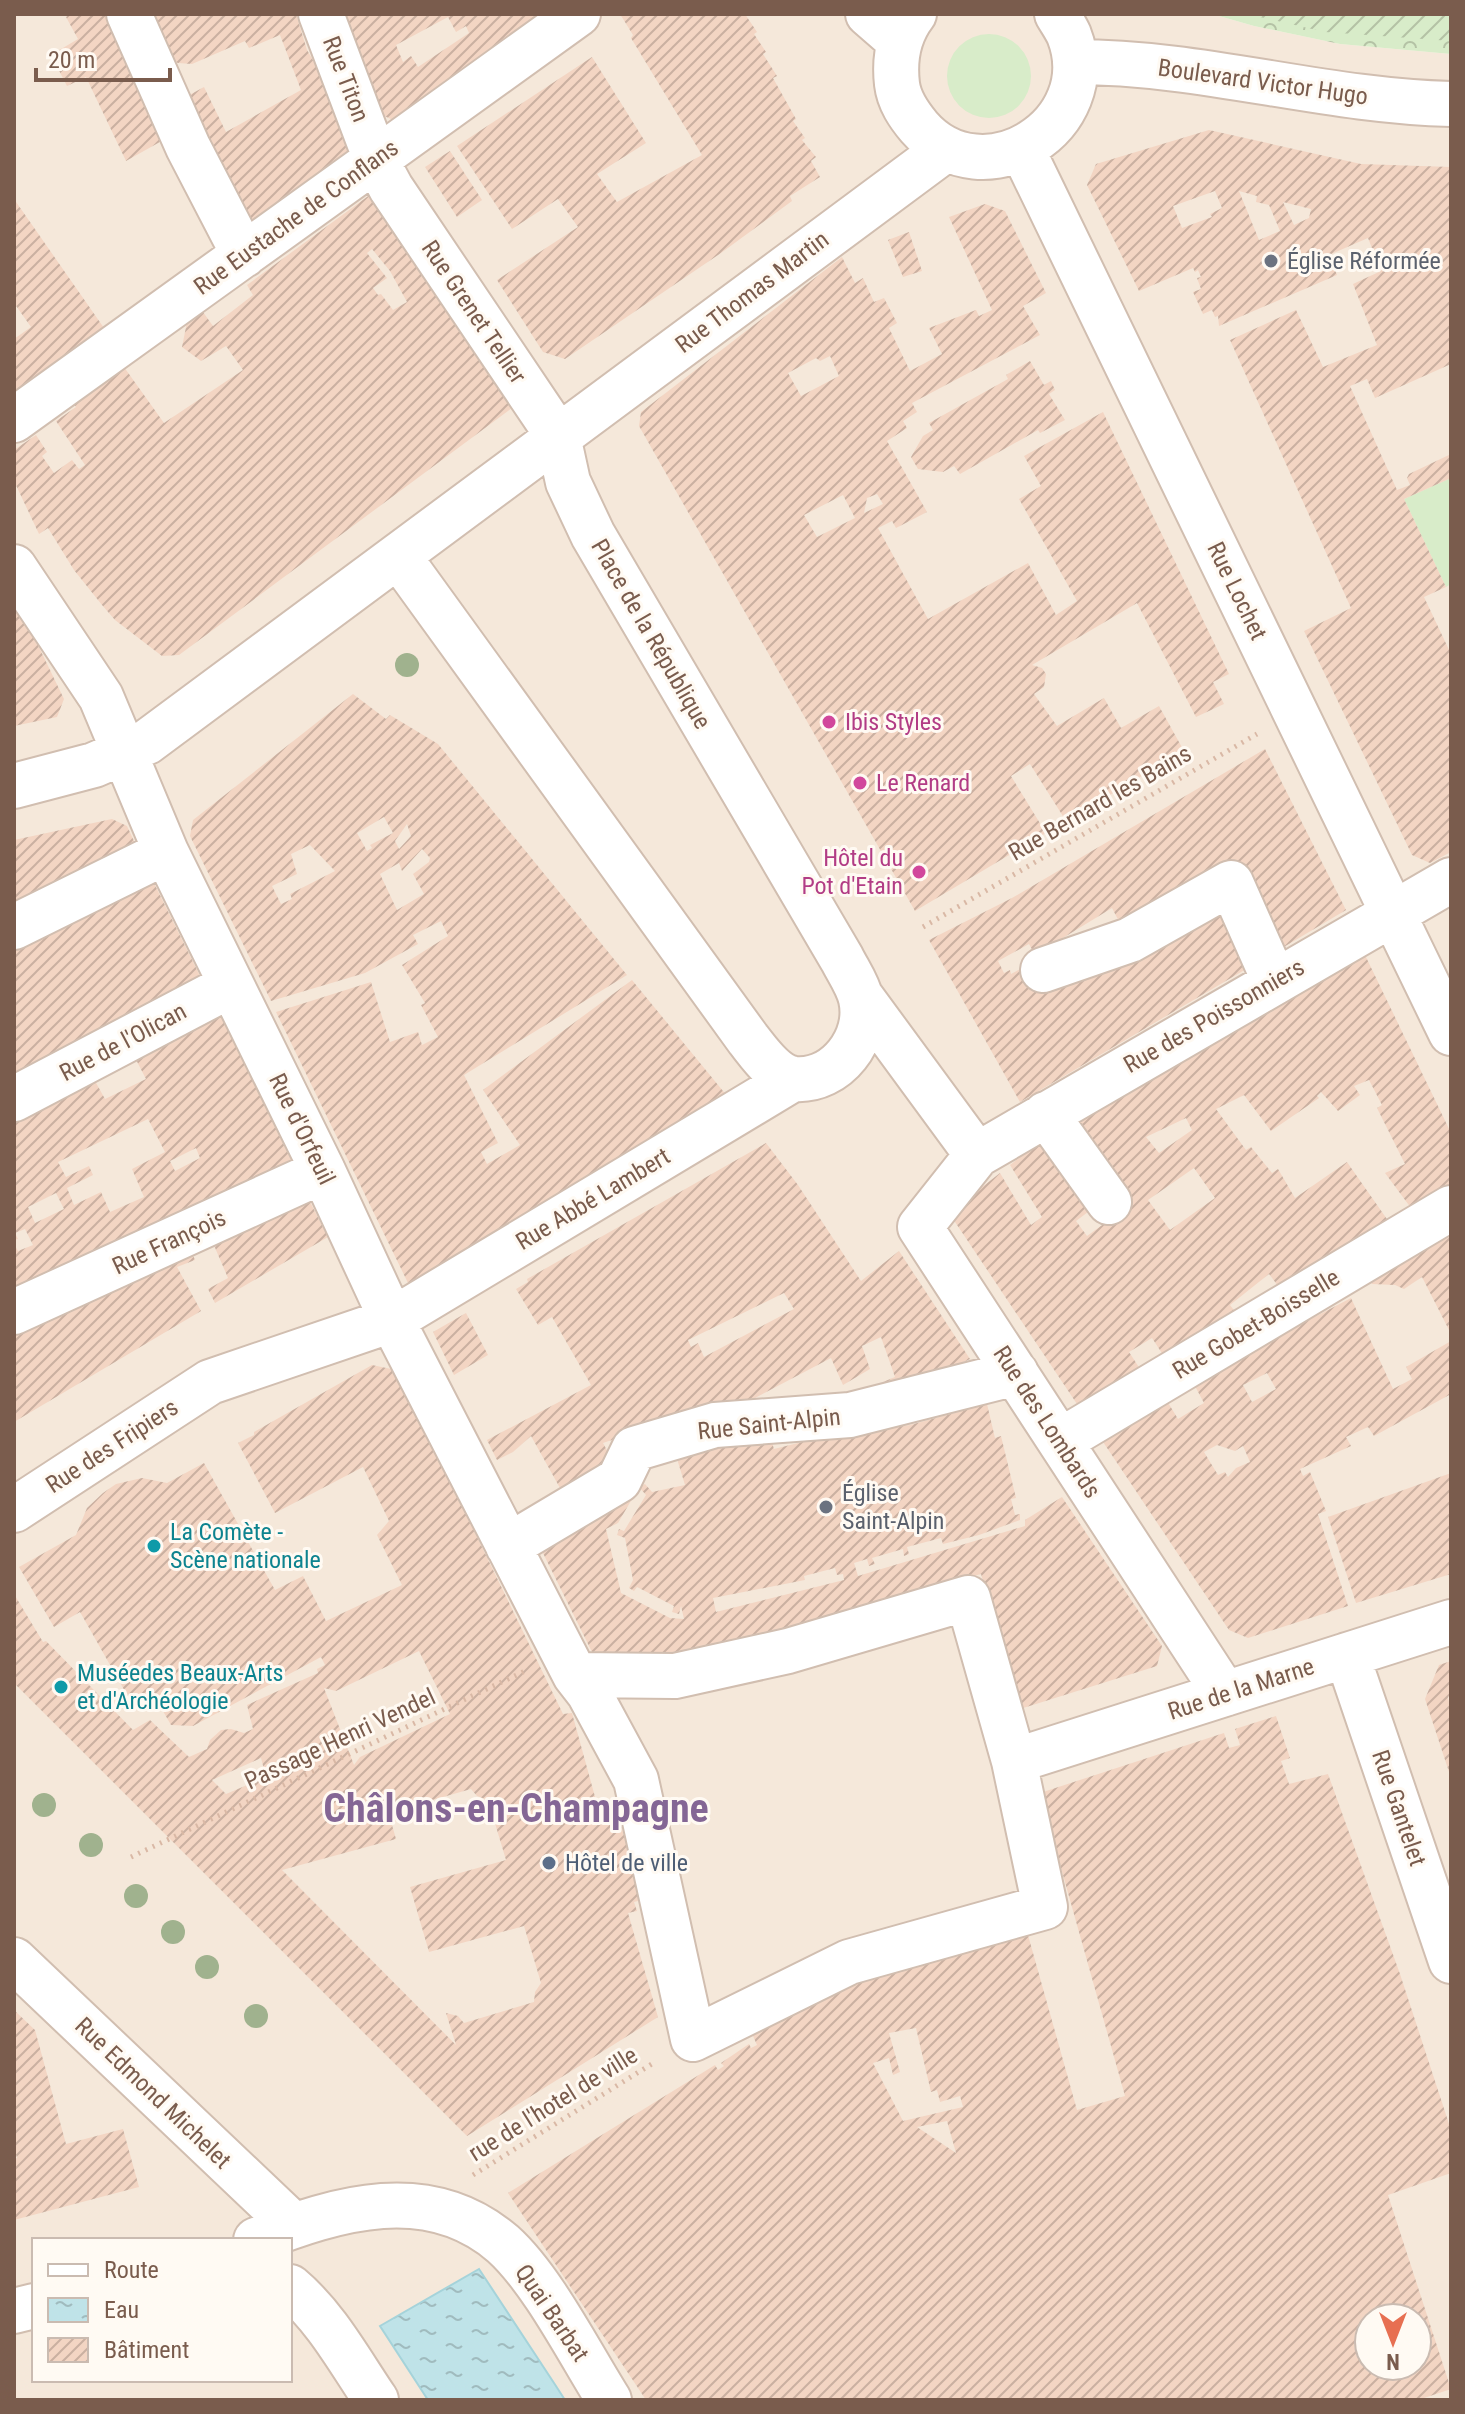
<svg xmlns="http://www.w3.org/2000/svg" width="1465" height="2414" viewBox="0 0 1465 2414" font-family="'Roboto Condensed',sans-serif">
<defs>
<pattern id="forest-crowns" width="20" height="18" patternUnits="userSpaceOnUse" patternTransform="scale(2)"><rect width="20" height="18" fill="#d8ecc9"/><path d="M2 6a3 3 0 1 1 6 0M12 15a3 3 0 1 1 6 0" fill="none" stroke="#b4c2a5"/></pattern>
<pattern id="garden-furrows" width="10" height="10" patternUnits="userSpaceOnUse" patternTransform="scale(2)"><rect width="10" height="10" fill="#d8ecc9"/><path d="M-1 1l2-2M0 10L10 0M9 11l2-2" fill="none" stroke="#b4c2a5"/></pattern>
<pattern id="water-ripples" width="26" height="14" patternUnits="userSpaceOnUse" patternTransform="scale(2)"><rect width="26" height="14" fill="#bfe3e8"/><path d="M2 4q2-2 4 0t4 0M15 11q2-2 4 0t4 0" fill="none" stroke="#a0bbbe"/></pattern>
<pattern id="building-hatch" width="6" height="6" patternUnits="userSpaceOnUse" patternTransform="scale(2)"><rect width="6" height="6" fill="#f3d5c3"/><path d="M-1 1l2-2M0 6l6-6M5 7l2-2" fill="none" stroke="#cab0a1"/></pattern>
</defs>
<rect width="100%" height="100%" fill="#fdf6ec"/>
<path fill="#f5e8da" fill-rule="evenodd" d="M14 14H1212L1254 26 1340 44 1451 54V2400H14ZM34 2240H290V2380H34ZM1369 2318H1417V2366H1369Z"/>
<path fill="#d8ecc9" d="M947 76a42 42 0 1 1 84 0a42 42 0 1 1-84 0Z
M1451 478V584L1446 587 1404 499Z"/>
<path fill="url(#forest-crowns)" d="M1212 14H1451V54L1340 44 1254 26Z"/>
<path fill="url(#garden-furrows)" d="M1247 14H1451V41L1325 32Z"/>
<path fill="url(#water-ripples)" stroke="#a5d3da" stroke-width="2" d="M479 2269 554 2383 565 2400H428L380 2326Z"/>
<path fill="url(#building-hatch)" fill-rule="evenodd" d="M70 14H112L167 138 126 161 86 77 67 86 51 55 78 39 66 17Z
M153 14H296L307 50 362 144 245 226 184 98 204 87 226 132 301 90 280 35 249 48 245 41 192 64 178 63 167 57Z
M337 14H544L393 120 380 114ZM448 17 456 32 466 26 469 33 418 67 411 56 403 62 396 45Z
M620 14H745L757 32 754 34 766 52 763 54 777 76 773 78 796 119 793 121 805 138 802 140 816 157 811 161 820 177 790 196 792 201 721 253 565 359 543 352 497 280 578 227 558 199 512 229 457 146 592 57 646 143 597 174 617 202 702 155 631 38 633 35Z
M1209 130 1361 164 1451 167V364L1375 398 1367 379 1350 386 1397 490 1410 485 1407 478 1409 474 1451 454V478L1404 499 1446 587 1424 597 1451 654V852L1430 863 1412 855 1304 631 1351 608 1230 340 1296 310 1323 367 1377 345 1353 284 1381 271 1368 238 1329 255 1337 275 1219 326 1218 316 1215 317 1212 310 1203 314 1193 292 1201 289 1197 278 1201 277 1198 270 1195 272 1193 268 1139 291 1087 185 1096 164ZM1215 191 1222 208 1210 214 1212 217 1182 228 1173 206ZM1239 191 1257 196 1256 202 1269 205 1280 231 1259 240ZM1283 202 1311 209 1309 218 1294 225Z
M450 151 482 200 457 217 425 167Z
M375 191 516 405 179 655 162 656 115 620 102 605 74 570 48 528 39 534 14 481V450L36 435 47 452 42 456 54 473 72 460 79 469 85 465 56 421 76 407 73 403 124 367 164 423 243 370 226 346 201 361 182 347 187 322 203 312 213 326 253 295 247 285ZM372 249 390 271 407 302 393 310 381 294 378 295 373 288 387 278 367 253Z
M14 199 104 328 14 392V339L31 327 14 303Z
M985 204 1005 211 1046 293 1023 306 1040 335 912 403 917 412 903 421 907 428 887 441 927 512 896 528 892 521 878 528 928 619 1028 563 1056 615 1077 601 1019 499 1041 486 1024 456 1103 412 1229 674 1213 682 1224 704 1196 717 1137 603 1032 665 1042 668 1046 674 1044 687 1034 694 1057 726 1104 698 1121 728 1159 706 1184 751 1066 821 1030 764 1011 776 1046 833 915 911 639 426 641 412 842 257 855 283 863 278 874 302 884 298 897 323 889 328 910 371 942 354 929 328 976 310 979 316 992 310 949 217ZM830 356 839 376 801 396 788 373 816 358 820 361ZM877 494 883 504 864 513 867 498ZM843 495 855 518 817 537 804 515Z
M909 232 922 271 903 277 888 240Z
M1030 361 1044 385 1051 381 1055 390 1049 394 1065 420 1040 433 1038 430 960 474 954 466 943 472 918 469 911 457 923 436 933 430 929 423 1008 379 1006 375Z
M14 606 21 610 64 699 57 717 14 726Z
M353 694 386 719 390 715 438 744 627 975 464 1075 498 1143 481 1152 487 1164 520 1145 483 1090 632 980 732 1102 408 1283 276 1012 371 982 390 1042 418 1032 422 1045 438 1037 421 1005 425 1003 402 965 448 936 441 921 413 935 418 944 365 973 271 1001 190 836 193 820ZM384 817 393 833 370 845 372 848 367 851 357 833ZM407 824 411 836 399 849 395 841ZM310 845 335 871 290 894 292 899 281 904 272 886 297 874 291 854ZM422 849 430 858 429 862 413 874 424 894 397 910 380 874 399 863 402 871Z
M1265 749 1346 910 1277 951 1238 872 1125 933 1112 908 1035 955 1029 944 998 961 1004 973 1010 970 1011 974 1022 968 1035 991 1225 902 1253 965 1020 1102 929 940 1012 898Z
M112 819 127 826 141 856 14 919V840Z
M147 869 204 984 14 1084V936Z
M1365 955 1451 1133V1188L1411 1208 1385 1173 1405 1164 1377 1108 1382 1105 1369 1080 1354 1086 1360 1095 1338 1111 1321 1092 1317 1096 1319 1098 1271 1131 1244 1095 1216 1109 1246 1150 1251 1147 1272 1173 1278 1169 1295 1198 1347 1162 1389 1222 1281 1290 1269 1274 1230 1305 1239 1317 1167 1361 1152 1338 1129 1352 1144 1375 1083 1413 949 1213 1000 1173 1031 1225 1042 1217 1010 1165 1047 1136 1100 1203 1076 1221 1087 1236 1109 1220 1067 1124ZM1186 1118 1192 1130 1159 1153 1146 1137ZM1194 1168 1215 1198 1170 1230 1148 1200Z
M218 1009 296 1170 14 1296V1244L18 1251 33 1245 25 1229 15 1233 18 1239 14 1240V1112L90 1072 105 1099 146 1079 131 1050ZM148 1119 165 1152 132 1169 144 1197 110 1212 101 1192 74 1205 67 1188 93 1175 89 1166 66 1177 58 1162ZM196 1148 200 1158 175 1171 170 1161ZM56 1193 64 1209 35 1223 28 1207Z
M766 1143 798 1185 861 1281 899 1251 970 1359 890 1397 883 1382 895 1377 881 1337 862 1346 870 1369 843 1385 831 1358 755 1398 675 1418 603 1443 617 1469 565 1497 531 1436 513 1452 497 1460 487 1440 591 1385 552 1317 538 1325 516 1289 528 1282 527 1279ZM784 1293 794 1309 704 1357 698 1343 691 1347 688 1340Z
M306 1194 328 1237 215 1303 208 1289 228 1278 210 1236Z
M1451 1221V1334L1422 1277 1404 1289 1395 1285 1372 1284 1366 1272Z
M189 1246 195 1260 177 1267 201 1311 14 1422V1325Z
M1351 1298 1393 1389 1412 1379 1406 1367 1451 1341V1394L1374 1436 1368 1427 1346 1437 1351 1446 1300 1469 1303 1476 1310 1472 1326 1511 1318 1514 1348 1606 1248 1638 1229 1630 1095 1430 1161 1391 1178 1419 1204 1403 1189 1375 1284 1333ZM1267 1373 1276 1389 1252 1402 1243 1385ZM1217 1445 1235 1451 1243 1446 1250 1462 1236 1468 1228 1477 1225 1472 1218 1475 1204 1452Z
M466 1313 488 1355 454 1375 433 1332Z
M372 1365 396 1370 563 1714 572 1713 600 1815 608 1812 611 1821 619 1818 642 1900 634 1902 637 1911 628 1913 658 2017 467 2136 14 1683V1594L43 1642 46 1641 133 1730 150 1720 189 1757 207 1749 210 1740 221 1730 231 1729 244 1733 253 1729 247 1705 318 1673 317 1669 325 1665 321 1657 193 1726 171 1725 156 1699 135 1709 80 1612 54 1627 19 1567 76 1535 87 1508 103 1493 116 1484 142 1478 167 1483 204 1463 275 1590 303 1576 326 1621 402 1585 377 1535 389 1521 363 1467 275 1513 238 1443 254 1435V1432ZM419 1651 450 1714 360 1757 354 1765 324 1688 336 1691ZM261 1758 266 1777 226 1794 212 1780ZM471 1789 477 1796 488 1800 506 1860 410 1887 429 1952 524 1926 541 1983 535 1992 534 2002 464 2023 458 2016 446 2013 456 2045 282 1870 396 1839 392 1825 399 1818 401 1809Z
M987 1404 995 1438 1001 1436 1016 1498 1011 1499 1015 1515 1020 1514V1520L979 1535 943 1544 941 1538 907 1547 909 1554 904 1556 903 1549 872 1558 875 1564 869 1566 867 1559 854 1563 858 1576 1025 1526V1520L1062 1497 1162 1646 1157 1666 1020 1709 981 1574 694 1655 593 1654 537 1541 639 1487 618 1523 606 1529 621 1593 670 1618 684 1619 681 1606 679 1614 672 1612 674 1606 637 1587 634 1591 629 1588 633 1580 625 1538 617 1535 619 1529 624 1531 646 1495 639 1487 645 1484 652 1492 685 1485 674 1449 768 1430 774 1449 874 1424 881 1429 910 1425ZM835 1568 837 1575 843 1574 844 1580 716 1612 713 1598 805 1580 804 1576Z
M1451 1473V1574L1356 1603 1328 1517Z
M1451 1661V1691L1448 1698 1451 1709 1450 1775 1425 1699 1439 1665Z
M1276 1716 1290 1758 1281 1761 1289 1784 1328 1774 1400 1974 1451 2130V2173L1388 2195 1451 2389 1418 2400H646L508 2193 715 2065 718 2070 724 2066 721 2063 749 2044 751 2048 757 2045 749 2027 838 1989 1028 1935 1077 2110 1125 2096 1040 1793 1224 1733 1229 1748 1240 1745 1235 1729ZM916 2028 931 2092 937 2090 940 2102 960 2096 963 2107 903 2121 873 2063 889 2058 893 2075 900 2072 889 2033ZM947 2121 956 2153 917 2127ZM1369 2318H1417V2366H1369Z
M14 2010 35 2030 66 2144 123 2129 139 2187 14 2220V2159L17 2158 14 2148Z"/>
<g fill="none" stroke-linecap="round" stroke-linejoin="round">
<defs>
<path id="street" d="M129 14 188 147 244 255
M321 14 376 160 391 188 558 436 568 482 593 535 842 959C848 971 858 985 861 999 870 1038 837 1082 795 1079 775 1077 760 1054 748 1039L399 557
M868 14 899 41
M914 14C898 35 894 58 897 84 899 101 909 115 919 127 983 201 1104 125 1069 35 1066 28 1061 21 1057 14
M1075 62C1202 62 1324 101 1451 104
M1022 149 1451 1033
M14 420 578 14
M14 567 101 697 166 852 323 1171 392 1320 575 1675 589 1693 636 1780 693 2039 849 1962 1045 1907 1014 1761
M14 786 94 765 147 742 946 149
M14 927 166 852
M1043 970 1130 940 1231 883 1274 980
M861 997 977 1155 1451 880
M14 1099 231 985
M1046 1114 1109 1202
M977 1155 920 1227 1225 1694
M14 1312 323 1171
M1060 1441 1451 1208
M14 1510 210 1382 392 1320 793 1079
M508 1546 619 1480 634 1449 715 1425 850 1415 1016 1373
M1347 1655 1451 1961
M575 1675 675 1676 788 1651 968 1598 1014 1761 1451 1622
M14 1960 293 2225
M256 2240C337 2208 429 2180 503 2244 542 2279 580 2354 609 2400
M290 2287C326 2317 350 2362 376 2400
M14 2311 34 2306"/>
</defs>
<use href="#street" stroke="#d1beb0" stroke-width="48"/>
<path stroke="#d9b8a5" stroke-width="5" stroke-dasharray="2 6" stroke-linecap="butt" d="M923 927 1257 734
M131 1857 525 1671
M473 2175 655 2062"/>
<use href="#street" stroke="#fff" stroke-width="44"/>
</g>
<g fill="#a0b28e">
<circle cx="407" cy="665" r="12"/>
<circle cx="44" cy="1805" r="12"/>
<circle cx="91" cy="1845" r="12"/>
<circle cx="136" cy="1896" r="12"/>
<circle cx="173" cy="1932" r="12"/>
<circle cx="207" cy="1967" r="12"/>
<circle cx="256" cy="2016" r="12"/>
</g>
<g fill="#6b7280" stroke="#fffaf3" stroke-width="3">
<circle cx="1271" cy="261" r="8"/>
<circle cx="826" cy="1507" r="8"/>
</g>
<g fill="#d1479c" stroke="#fffaf3" stroke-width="3">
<circle cx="829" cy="722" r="8"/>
<circle cx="860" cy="783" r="8"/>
<circle cx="919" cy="872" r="8"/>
</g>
<g fill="#0f9aa8" stroke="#fffaf3" stroke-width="3">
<circle cx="154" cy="1546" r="8"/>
<circle cx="61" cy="1687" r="8"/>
</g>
<circle fill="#5c6f8a" stroke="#fffaf3" stroke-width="3" cx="549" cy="1863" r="8"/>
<g text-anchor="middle" stroke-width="6" stroke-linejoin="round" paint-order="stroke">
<g font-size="24" fill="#7a5c4d" stroke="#fffaf3">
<text transform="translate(346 79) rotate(69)" y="8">Rue Titon</text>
<text transform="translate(1263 82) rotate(8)" y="8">Boulevard Victor Hugo</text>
<text transform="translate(296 217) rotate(-36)" y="8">Rue Eustache de Conflans</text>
<text transform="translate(752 292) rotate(-37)" y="8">Rue Thomas Martin</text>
<text transform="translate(474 312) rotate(56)" y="8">Rue Grenet Tellier</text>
<text transform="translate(1237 591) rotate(64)" y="8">Rue Lochet</text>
<text transform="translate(651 634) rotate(60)" y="8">Place de la République</text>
<text transform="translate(1100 803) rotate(-30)" y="8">Rue Bernard les Bains</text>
<text transform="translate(1214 1016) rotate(-30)" y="8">Rue des Poissonniers</text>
<text transform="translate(123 1042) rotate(-28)" y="8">Rue de l'Olican</text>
<text transform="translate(302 1129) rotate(64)" y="8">Rue d'Orfeuil</text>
<text transform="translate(593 1199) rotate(-31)" y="8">Rue Abbé Lambert</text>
<text transform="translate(169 1242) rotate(-25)" y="8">Rue François</text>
<text transform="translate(1256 1324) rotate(-31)" y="8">Rue Gobet-Boisselle</text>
<text transform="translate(1047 1422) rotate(57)" y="8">Rue des Lombards</text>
<text transform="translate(769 1424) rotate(-6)" y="8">Rue Saint-Alpin</text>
<text transform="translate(112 1446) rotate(-33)" y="8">Rue des Fripiers</text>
<text transform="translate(1241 1689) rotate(-18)" y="8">Rue de la Marne</text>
<text transform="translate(340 1739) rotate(-25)" y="8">Passage Henri Vendel</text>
<text transform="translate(1399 1808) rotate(71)" y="8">Rue Gantelet</text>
<text transform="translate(153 2093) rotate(44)" y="8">Rue Edmond Michelet</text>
<text transform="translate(553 2104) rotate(-32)" y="8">rue de l'hotel de ville</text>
<text transform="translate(552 2313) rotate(56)" y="8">Quai Barbat</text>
</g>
<g font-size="24" fill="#5b616d" stroke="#fffaf3" text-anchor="start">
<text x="1287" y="269">Église Réformée</text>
<text x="842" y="1501">Église<tspan x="842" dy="28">Saint-Alpin</tspan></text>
</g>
<g font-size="24" fill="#b23c85" stroke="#fffaf3" text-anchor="start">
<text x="845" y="730">Ibis Styles</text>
<text x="876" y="791">Le Renard</text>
<text x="903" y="866" text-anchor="end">Hôtel du<tspan x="903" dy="28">Pot d'Etain</tspan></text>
</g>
<g font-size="24" fill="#0d838f" stroke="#fffaf3" text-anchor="start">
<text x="170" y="1540">La Comète -<tspan x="170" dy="28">Scène nationale</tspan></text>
<text x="77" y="1681">Muséedes Beaux-Arts<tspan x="77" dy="28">et d'Archéologie</tspan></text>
</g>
<g font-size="24" fill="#4e5e75" stroke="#fffaf3" text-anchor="start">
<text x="565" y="1871">Hôtel de ville</text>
</g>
<g font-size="40" font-weight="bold" fill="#846695" stroke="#fffaf3">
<text x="516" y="1822">Châlons-en-Champagne</text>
</g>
</g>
<rect width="1465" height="2414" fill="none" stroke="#7a5c4d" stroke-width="32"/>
<rect x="32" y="2238" width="260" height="144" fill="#fffaf3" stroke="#cabbb1" stroke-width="2"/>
<rect x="48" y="2264" width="40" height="12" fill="#ffffff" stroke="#cabbb1" stroke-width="2"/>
<text x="104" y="2278" font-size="24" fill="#7a5c4d">Route</text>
<rect x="48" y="2298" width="40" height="24" fill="url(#water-ripples)" stroke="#cabbb1" stroke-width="2"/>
<text x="104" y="2318" font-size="24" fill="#7a5c4d">Eau</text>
<rect x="48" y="2338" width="40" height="24" fill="url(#building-hatch)" stroke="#cabbb1" stroke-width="2"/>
<text x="104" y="2358" font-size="24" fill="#7a5c4d">Bâtiment</text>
<g transform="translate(1393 2342) rotate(180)"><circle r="38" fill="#fffaf3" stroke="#cabbb1" stroke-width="2"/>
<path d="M0-6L14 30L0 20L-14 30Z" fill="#e76f51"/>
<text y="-12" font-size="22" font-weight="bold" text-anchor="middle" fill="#7a5c4d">N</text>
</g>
<path d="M36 68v12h134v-12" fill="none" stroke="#7a5c4d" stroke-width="4"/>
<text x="48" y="68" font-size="24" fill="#7a5c4d" stroke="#fffaf3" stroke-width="6" paint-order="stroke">20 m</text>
</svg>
